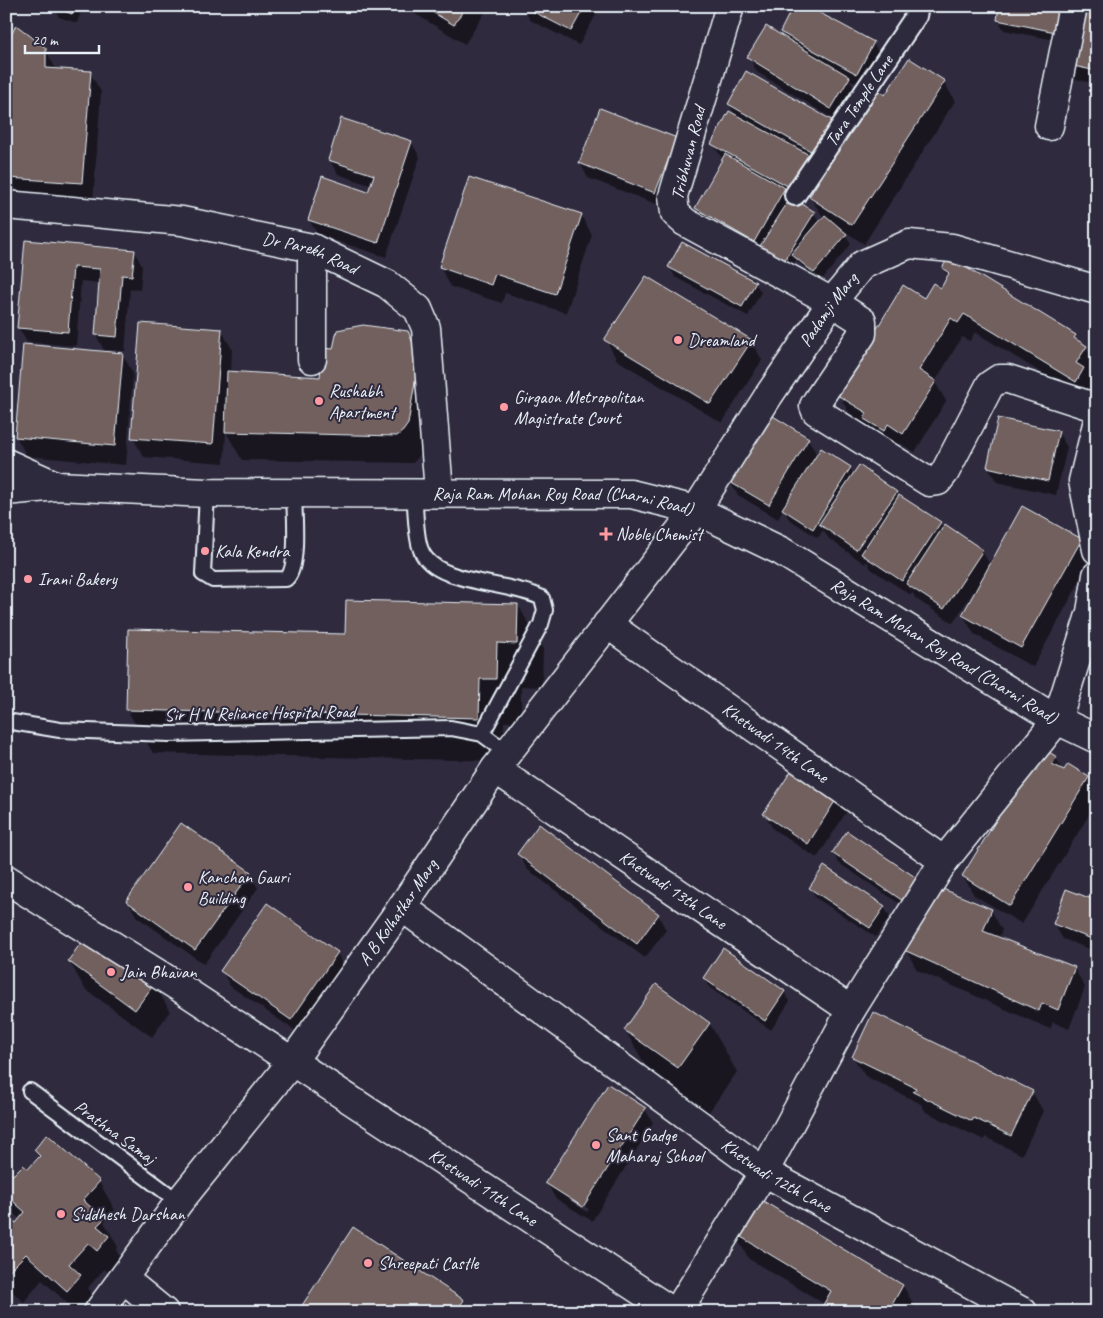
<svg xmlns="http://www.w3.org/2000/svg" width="1103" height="1318" viewBox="0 0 1103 1318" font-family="Caveat,sans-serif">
<rect width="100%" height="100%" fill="#2f2a3d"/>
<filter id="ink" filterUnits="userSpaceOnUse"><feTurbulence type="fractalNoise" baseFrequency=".02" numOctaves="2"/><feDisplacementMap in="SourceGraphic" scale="10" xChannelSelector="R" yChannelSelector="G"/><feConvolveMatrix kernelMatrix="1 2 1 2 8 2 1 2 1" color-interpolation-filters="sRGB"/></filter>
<g filter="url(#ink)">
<path fill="#0007" fill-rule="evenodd" d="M54 6H83L77 23 59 17Z
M402 6H489L465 44Z
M522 6H601L579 45 530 20Z
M1072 6 1065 42 1004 30 998 20Z
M1097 6V84L1074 79 1066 64Z
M781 32 873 43 882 58 865 88 849 79 857 93 840 123 757 72 749 57 785 39Z
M6 49H45L56 69 90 73 101 92 93 202 21 197 9 177 6 155Z
M944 82 955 101 864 244 843 230 851 244 820 282 796 260 790 270 705 223 696 208 723 160 713 144 736 116 729 104 834 123 821 173 802 206 814 213 820 223 824 218 810 197 886 96Z
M676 139 664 207 588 178 580 163Z
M411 142 420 157 386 257 318 235 309 220 369 193 372 186 338 174 329 159Z
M581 215 592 235 566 313 505 293 502 303 451 287 440 267Z
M26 242 134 251 142 266 140 290 130 289 125 351 104 350 96 335 101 283 81 281 76 346 27 342 18 327Z
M670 267 755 283 761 292 748 316 675 277Z
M943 268 1075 336 1079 343 1086 347 1097 366 1089 380 1094 388 1087 401 975 332 970 341 962 337 935 382 946 401 915 452 899 443 896 450 876 438 869 426 850 414 839 395 924 300 941 290 948 277Z
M221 330 232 349 231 373 321 378 334 351 407 332 423 360V452L413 463 242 460 226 432 224 463 144 457 133 438Z
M606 340 751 341 762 360 722 423 617 360Z
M122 354 133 373 126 465 27 456 16 437Z
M1058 432 1067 447 1056 495 997 482 988 467Z
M808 439 817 455 821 450 850 468 854 475 896 492 899 498 940 522 943 529 982 551 990 565 1081 540 1092 559 1033 667 974 634 963 615 975 593 973 592 953 623 916 599 912 592 911 595 871 569 867 561 865 564 829 539 823 530 818 538 789 519 783 509 778 519 738 495 729 481Z
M518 605 543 649 542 687 521 686V722H504L503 761 153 753 127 710 346 636Z
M1056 758 1064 772 1068 765 1088 778 1097 792V802L1022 924 974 895 963 876Z
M838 796 847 811 817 858 773 829 765 814Z
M833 853 923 884 915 914 839 863Z
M519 854 658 915 666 930 645 958 527 869Z
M824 867 884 907 890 917 876 937 816 898 811 888Z
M250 873 258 888 204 964 136 916 128 901Z
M1097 902V952L1063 939 1054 924Z
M991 910 1002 930 999 938 1074 968 1085 987 1069 1029 1053 1022 1050 1029 917 970 906 950Z
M337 953 345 968 300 1034 230 986 222 971Z
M69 961 154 984 170 1011 152 1037 85 989Z
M704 978 784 992 790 1001 771 1030 710 988Z
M657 986 710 1024 737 1072 706 1116 653 1078 625 1030Z
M853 1057 1032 1092 1043 1111 1022 1155 985 1137 984 1140 926 1112 921 1104 865 1076Z
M645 1109 653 1123 592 1221 555 1198 547 1183ZM558 1190 589 1209 587 1212 558 1192Z
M47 1136 99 1182 115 1210 104 1222 118 1247 116 1250 124 1265 113 1277 104 1269 88 1288 96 1303 89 1312H77L42 1280 24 1302 6 1286V1222L16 1224 20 1219 6 1207V1170L13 1177 28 1171 40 1158 35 1150Z
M754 1197 903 1286 918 1312H821L825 1304 749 1259 733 1231Z
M463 1301 469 1312H305L302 1307Z"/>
<path fill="#72615f" stroke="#e8f1f8" d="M52 6H75L72 14Z
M422 6H466L454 25Z
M522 6H585L571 31Z
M793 6H807L874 42 857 74 780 32Z
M999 6H1065L1060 33 997 20Z
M1076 6H1097V71L1064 64Z
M16 25 46 48V68L91 71 82 183 8 178 6 46Z
M766 26 850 77 831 109 747 57Z
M909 58 945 81 852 225 809 197 877 89 885 95Z
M746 71 835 122 816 154 728 104Z
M600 108 677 138 655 193 579 163Z
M729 111 813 157 795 190 711 144Z
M341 118 412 141 378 243 308 220 322 176 368 192 374 175 328 160Z
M725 154 785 188 754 242 695 208Z
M469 177 582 214 555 294 495 274 491 285 439 267Z
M791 197 815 212 784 261 760 246Z
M825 215 847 234 814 273 791 254Z
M25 240 135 250 132 276 122 275 117 337 95 335 100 269 73 267 68 332 17 328Z
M682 242 756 282 742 307 668 267Z
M949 257 1076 335 1074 338 1087 346 1076 363 1084 368 1076 382 964 314 958 323 951 318 919 370 936 381 903 434 888 424 884 431 864 419 867 413 837 395 903 285 924 298 933 283 941 288 949 273 942 268Z
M646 276 752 340 710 404 604 340Z
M140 323 222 329 213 444 131 438Z
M363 325 408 331 419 358 408 424 403 431 397 436 225 432 227 371 320 377 323 348 333 349 337 330Z
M23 344 123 353 115 446 15 437Z
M768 413 809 438 769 505 728 481Z
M998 418 1059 431 1048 481 987 467Z
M821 448 851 467 813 529 782 509Z
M859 465 897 492 856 550 819 524Z
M899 495 941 522 902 581 861 554Z
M1022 506 1082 539 1021 648 962 615Z
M945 524 983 550 944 609 906 584Z
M346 600 518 604 517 644 497 643 496 679H480L479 718 126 710 128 629 345 634Z
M1041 747 1057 757 1052 764 1064 770 1068 764 1089 777 1010 906 962 876Z
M795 765 839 795 808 844 763 814Z
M181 823 251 872 195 950 126 901Z
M539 824 659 914 637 944 517 854Z
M847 831 924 883 909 905 832 853Z
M824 866 885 906 870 928 809 888Z
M938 887 992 909 983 931 1075 967 1058 1010 1042 1003 1039 1011 904 950Z
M1066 889 1097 901V941L1053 924Z
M267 903 338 952 291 1020 220 971Z
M87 934 155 983 135 1010 68 961Z
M723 948 785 991 765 1021 703 978Z
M656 984 710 1023 678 1068 624 1030Z
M873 1012 1033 1091 1011 1136 974 1118 972 1121 913 1092 916 1088 852 1057Z
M608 1084 646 1108 583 1207 545 1183Z
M47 1134 100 1181 83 1200 104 1219 97 1226 109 1236 97 1251 88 1243 69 1264 81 1275 67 1291 26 1254 6 1274V1220L9 1217 16 1223 25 1212 6 1195V1169L13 1175 23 1165 28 1169 40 1156 34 1150Z
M753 1195 903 1285 888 1312H819L831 1291 731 1231Z
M353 1227 464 1300 456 1312H309L301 1307Z"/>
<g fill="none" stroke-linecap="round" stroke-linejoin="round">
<defs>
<path id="service" d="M207 493 203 574 213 580 286 579C300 568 294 511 294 492
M414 493C416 509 415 536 421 550 434 585 509 581 542 598L545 610 541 624 482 734
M6 721 60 730 169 734 451 728 482 734 508 753
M30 1091 179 1202"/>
<g id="pedestrian">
<path id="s1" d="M795 195 916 16 918 6"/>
</g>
<g id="minor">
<path d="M730 6 673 196 675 213 685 222 832 302 862 321V334L817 401 814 406 816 411 929 482 938 481 945 472 990 385 999 379H1008L1097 408"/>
<path d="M1049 126 1073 6"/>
<path id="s2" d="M6 205 182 221 312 248 387 284 418 309 426 328 439 492"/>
<path d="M312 248V359"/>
<path d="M1097 424 1083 481 1097 550"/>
<path id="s3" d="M607 624 944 861"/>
<path d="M1057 720 1091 612 1097 575"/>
<path id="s4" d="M495 769 851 1010"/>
<path id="s5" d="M6 879 179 987 673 1312"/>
<path id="s6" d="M402 907 764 1172 1023 1312"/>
<path d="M124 1279 164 1312"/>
<path id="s7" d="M98 1312 179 1202 291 1063 402 907 495 769 696 510 769 395 832 302 862 265 909 244 952 248 1097 290"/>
</g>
<path id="tertiary" d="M677 1312 764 1172 851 1010 944 861 1057 720"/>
<g id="secondary">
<path d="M6 463 55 485"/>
<path id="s8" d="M6 491 57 486 207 493 631 494 696 510 781 551 1057 720 1097 739"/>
</g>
</defs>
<use href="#service" stroke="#e8f1f8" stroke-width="18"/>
<use href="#pedestrian" stroke="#e8f1f8" stroke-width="24"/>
<use href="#minor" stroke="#e8f1f8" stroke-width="31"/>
<use href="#tertiary" stroke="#e8f1f8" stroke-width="31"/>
<use href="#secondary" stroke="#e8f1f8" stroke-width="31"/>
<use href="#service" stroke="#2f2a3d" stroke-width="14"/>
<use href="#pedestrian" stroke="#2f2a3d" stroke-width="20"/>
<use href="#minor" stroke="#2f2a3d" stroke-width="28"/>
<use href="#tertiary" stroke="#2f2a3d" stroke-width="28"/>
<use href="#secondary" stroke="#2f2a3d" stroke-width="28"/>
</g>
</g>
<g fill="#ff9aa2" stroke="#2f2a3d" stroke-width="2">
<circle cx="678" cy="340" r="5"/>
<circle cx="319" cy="401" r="5"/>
<circle cx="504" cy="407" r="5"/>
<path d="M603.5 526.5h5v5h5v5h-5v5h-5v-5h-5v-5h5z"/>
<circle cx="205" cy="551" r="5"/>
<circle cx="28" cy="579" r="5"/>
<circle cx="188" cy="887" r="5"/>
<circle cx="111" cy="972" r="5"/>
<circle cx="596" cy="1145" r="5"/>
<circle cx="61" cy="1214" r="5"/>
<circle cx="368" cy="1263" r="5"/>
</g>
<g text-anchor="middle" stroke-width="4" stroke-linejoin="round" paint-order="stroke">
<g font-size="18" fill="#e8f1f8" stroke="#2f2a3d">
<text dy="6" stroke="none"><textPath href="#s1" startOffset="114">Tara Temple Lane</textPath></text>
<text transform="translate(688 153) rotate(-76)" y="6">Tribhuvan Road</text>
<text dy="6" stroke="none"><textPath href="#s2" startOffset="309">Dr Parekh Road</textPath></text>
<text dy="6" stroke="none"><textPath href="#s7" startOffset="1241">Padamji Marg</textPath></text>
<text dy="6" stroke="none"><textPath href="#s8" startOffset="558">Raja Ram Mohan Roy Road (Charni Road)</textPath></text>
<text dy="6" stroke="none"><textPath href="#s8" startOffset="978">Raja Ram Mohan Roy Road (Charni Road)</textPath></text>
<text transform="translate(260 713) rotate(-1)" y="6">Sir H N Reliance Hospital Road</text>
<text dy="6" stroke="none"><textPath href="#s3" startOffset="206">Khetwadi 14th Lane</textPath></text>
<text dy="6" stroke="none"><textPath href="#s4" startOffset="215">Khetwadi 13th Lane</textPath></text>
<text dy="6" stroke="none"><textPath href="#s7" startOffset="500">A B Kolhatkar Marg</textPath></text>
<text transform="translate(115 1132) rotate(36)" y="6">Prathna Samaj</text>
<text dy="6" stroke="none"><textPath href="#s6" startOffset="461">Khetwadi 12th Lane</textPath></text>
<text dy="6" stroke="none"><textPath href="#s5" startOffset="568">Khetwadi 11th Lane</textPath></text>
</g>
<g font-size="18" fill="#e8f1f8" stroke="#2f2a3d" text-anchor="start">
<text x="688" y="346">Dreamland</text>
<text x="329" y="397">Rushabh<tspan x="329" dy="21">Apartment</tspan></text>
<text x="514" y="403">Girgaon Metropolitan<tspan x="514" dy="21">Magistrate Court</tspan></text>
<text x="616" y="540">Noble Chemist</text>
<text x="215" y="557">Kala Kendra</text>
<text x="38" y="585">Irani Bakery</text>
<text x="198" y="883">Kanchan Gauri<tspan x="198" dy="21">Building</tspan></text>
<text x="121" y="978">Jain Bhavan</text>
<text x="606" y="1141">Sant Gadge<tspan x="606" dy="21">Maharaj School</tspan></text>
<text x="71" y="1220">Siddhesh Darshan</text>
<text x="378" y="1269">Shreepati Castle</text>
</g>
</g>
<rect width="1103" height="1318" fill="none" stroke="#2f2a3d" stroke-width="25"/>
<rect x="12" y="12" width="1078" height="1293" fill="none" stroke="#e8f1f8" stroke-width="2" filter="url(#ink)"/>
<path d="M25 45v8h74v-8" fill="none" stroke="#e8f1f8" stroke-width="2.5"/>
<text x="32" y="45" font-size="15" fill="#e8f1f8" stroke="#2f2a3d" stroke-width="4" paint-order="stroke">20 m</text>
</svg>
